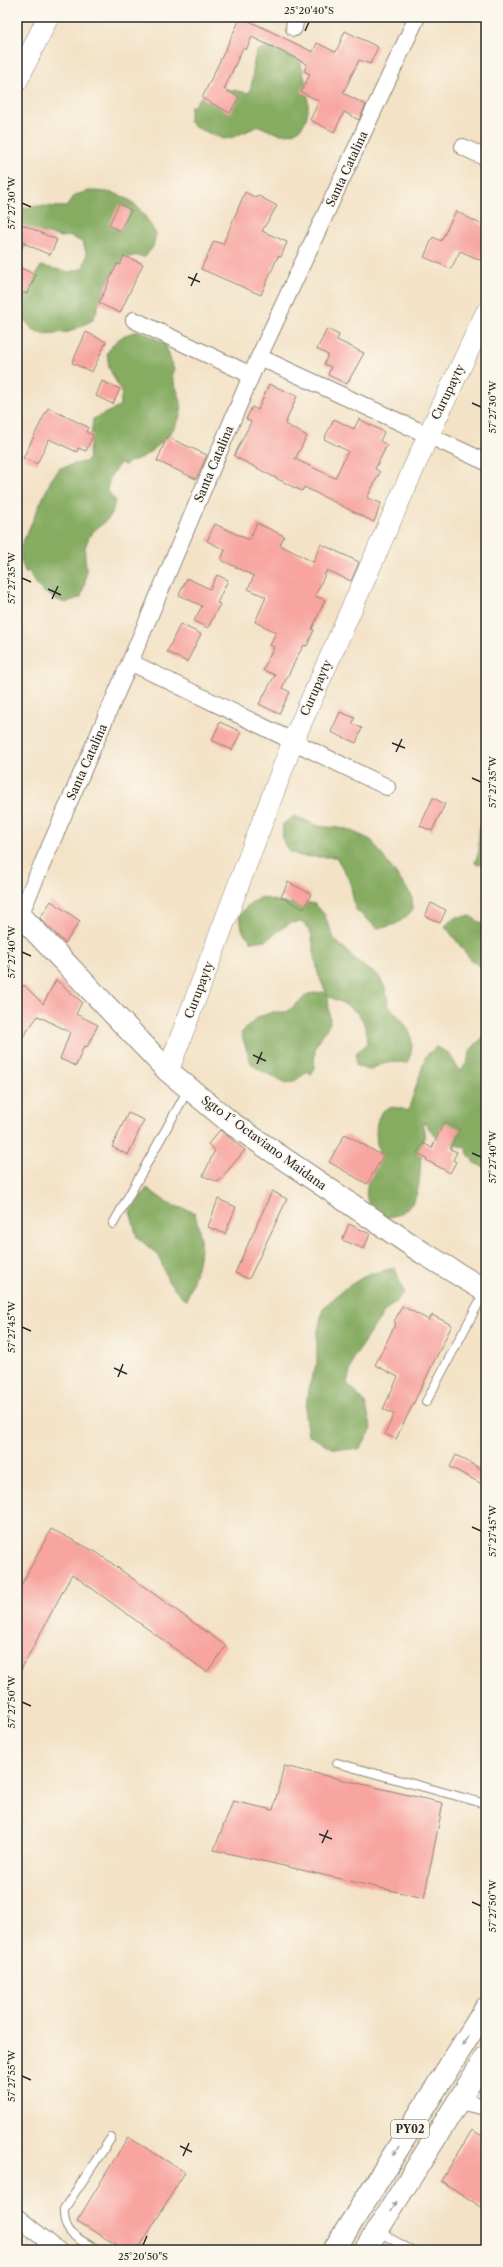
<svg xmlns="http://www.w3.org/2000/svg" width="503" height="2267" viewBox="0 0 503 2267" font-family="'Libre Caslon Text',serif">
<rect width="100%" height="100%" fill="#fbf7ec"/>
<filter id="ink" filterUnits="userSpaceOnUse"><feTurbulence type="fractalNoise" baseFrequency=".025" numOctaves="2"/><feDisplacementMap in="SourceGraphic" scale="8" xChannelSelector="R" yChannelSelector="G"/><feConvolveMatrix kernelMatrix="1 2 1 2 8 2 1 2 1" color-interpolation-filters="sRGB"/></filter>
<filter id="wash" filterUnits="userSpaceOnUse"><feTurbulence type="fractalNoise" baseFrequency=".012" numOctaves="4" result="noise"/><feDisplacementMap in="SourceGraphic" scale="16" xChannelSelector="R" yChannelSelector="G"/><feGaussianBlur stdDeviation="0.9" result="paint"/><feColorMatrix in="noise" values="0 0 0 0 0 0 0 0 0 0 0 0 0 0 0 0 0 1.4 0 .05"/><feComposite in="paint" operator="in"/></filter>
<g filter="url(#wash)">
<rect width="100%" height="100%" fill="#f3e2c6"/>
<path fill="#86ac62" stroke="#586c46" d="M264 48 279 49 299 59C306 79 321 133 285 134 276 135 267 129 259 126L231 138 223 139 193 126 189 121 191 105 192 108C211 81 221 89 249 93 255 79 251 64 257 51Z
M89 191C127 191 138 202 156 234L153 247 145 257C142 257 136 255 133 256 110 259 101 302 93 320L69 332 43 334 32 329 23 318 19 304C29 292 33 279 41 266L70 272 83 268 87 255 83 243 71 236 61 237 31 230 28 244 17 256V209L38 206 66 207 75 195Z
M141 331 165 343 174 370 172 375C174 384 179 393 181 402 185 424 161 445 144 456 139 459 132 460 125 465L120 463 110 477 107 490 115 500C111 529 95 521 87 542 82 553 87 562 86 572 86 581 83 589 81 597L65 603C47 596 35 589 29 570L26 574 21 561V546L51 480 60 468 88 461 93 419 119 407 122 393 109 368 107 353C116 339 124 333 141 331Z
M486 812V863L477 865 475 862C482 846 478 848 479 834 479 827 484 823 483 815Z
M294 816 319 826 347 829 371 840 412 896 413 909C402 922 394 927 377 928L355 909 350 881 336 857C307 856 278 863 283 824Z
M261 897 288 904 301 901 315 904 324 914 335 940 365 968 377 974 385 987 388 1000 387 1005C405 1022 420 1037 407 1063 392 1061 382 1063 369 1070L356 1066V1053L367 1044C367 1013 354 1009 328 996L330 1023 315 1047 314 1068 311 1075 309 1071 293 1082 286 1083 256 1068 251 1063 241 1033 258 1017 273 1012H287L308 994 323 992 327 995 318 974 311 933 303 922 290 923 266 940 252 942 243 932 239 916 249 904Z
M470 916 486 926V970L472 961 445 926 456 917Z
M486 1034V1168L474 1163 467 1152V1149C451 1142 433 1140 426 1123L422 1124C427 1135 422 1144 421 1155 419 1184 422 1212 385 1218 381 1214 373 1210 370 1206 360 1190 373 1171 380 1157 373 1135 372 1095 408 1111L426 1056 436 1047 449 1053 460 1072 467 1062 471 1049Z
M147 1188 169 1204 194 1212C207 1245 197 1270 186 1301L168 1281 159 1256 137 1237 130 1211Z
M395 1268 404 1294 384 1312 354 1357 347 1383 365 1403 372 1429 359 1450 332 1448 308 1435 305 1416 308 1389 317 1363V1335L323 1308 344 1289 368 1274Z"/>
<g id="blocks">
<path fill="#f8a5a0" d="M241 17 313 52 317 43 336 52 345 31 378 47 370 64 359 60 343 93 366 105 359 120 344 112 334 132 310 120 319 101 301 92 310 74 304 71 307 64 252 37 246 50 243 48 224 89 239 97 230 113 202 98Z
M245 192 256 198 257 195 277 206 262 231 287 242 281 257 278 256 261 295 201 269 214 241 223 244Z
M119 204 131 210 120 231 109 225Z
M456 211 486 227V248L480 260 460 251 451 269 424 257 433 237 441 241Z
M17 222 57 240 50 255 17 240Z
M124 256 143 264 120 313 99 303 117 264 120 265Z
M17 266 36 275 27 294 17 290Z
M327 329 339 335 337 340 364 353 347 384 328 375 331 367 324 364 328 355 317 349Z
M86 332 106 342 92 372 72 363Z
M102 381 120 389 113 404 96 396Z
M269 384 297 396 285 424 307 436 295 459 335 478 348 451 324 439 334 419 354 429 359 419 384 432 380 441 387 445 375 469 380 472 367 498 381 503 374 522 304 487 302 491 293 487 234 456 251 422 246 419 252 407 258 410Z
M48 408 88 427 86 432 93 435 86 451 78 448 77 452 49 439 37 464 23 458Z
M167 437 207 455 196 479 157 461Z
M257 523 284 536 280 545 313 562 321 544 359 562 351 581 327 570 315 596 325 600 312 629 314 630 307 646 304 645 297 657 282 688 290 692 279 714 259 704 275 675 263 670 274 647 270 645 276 632 255 622 266 597 248 589 254 576 221 560 225 550 207 541 215 524 249 540Z
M217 575 228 580 217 603 220 604 208 628 194 621 202 606 179 595 187 578 210 589Z
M180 624 201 634 187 662 167 652Z
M340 712 355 718 352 724 362 728 356 743 331 732Z
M220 722 241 732 232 750 212 740Z
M433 798 445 804 432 831 420 826Z
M288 882 311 894 304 909 281 897Z
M51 901 80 921 65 943 40 918Z
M431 903 446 910 440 923 425 916Z
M56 980 82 1002 76 1014 98 1025 87 1047 84 1046 76 1066 60 1059 70 1032 38 1016 17 1045V993L24 985 43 1004Z
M128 1113 144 1120 128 1155 112 1147Z
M444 1122 460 1129 450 1149 457 1152 453 1160 456 1162 450 1173 426 1160 427 1159 417 1153 423 1143 432 1148Z
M220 1130 245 1150 218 1182 203 1176 215 1150 208 1144Z
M345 1134 383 1156 367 1184 329 1162Z
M272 1191 287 1199 249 1279 235 1273Z
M218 1199 236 1207 225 1234 208 1227Z
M349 1224 370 1234 364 1249 342 1240Z
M402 1306 429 1320 432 1315 452 1325 396 1439 385 1434 394 1414 383 1409 398 1377 375 1365 396 1323 394 1322Z
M456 1455 486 1472V1477L482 1484 450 1467Z
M51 1529 96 1552 226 1646 207 1672 72 1574 17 1677V1593Z
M284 1766 443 1803 424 1898 214 1850 233 1801 273 1810Z
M472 2130 486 2138V2210L441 2181Z
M128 2137 185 2172 138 2250H125L77 2221Z"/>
</g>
</g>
<g filter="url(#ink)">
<use href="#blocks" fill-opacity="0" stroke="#8f8678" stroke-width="1"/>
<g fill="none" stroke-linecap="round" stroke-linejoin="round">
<defs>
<path id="service" d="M113 1224 189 1088
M426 1402 485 1291
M337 1763 486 1804
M377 2231 411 2250
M97 2250C77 2237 63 2235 64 2209L111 2138"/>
<path id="minor" d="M294 28 296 17
M463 147 486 158
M134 320 251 375
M259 357 486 462
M130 662 387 787
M20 915 130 662 259 357 417 17
M458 2101 486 2107
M17 2217 58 2250"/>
<path id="tertiary" d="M17 81 48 17
M168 1071 293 741 428 436 486 313"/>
<path id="secondary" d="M17 912 168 1071 231 1123 423 1253 486 1291"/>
<path id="trunk" d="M334 2250 486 2008
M365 2250 486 2057"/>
</defs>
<use href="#service" stroke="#8f8678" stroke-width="10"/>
<use href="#minor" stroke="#8f8678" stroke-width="18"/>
<use href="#tertiary" stroke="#8f8678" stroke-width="22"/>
<use href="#secondary" stroke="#8f8678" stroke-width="24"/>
<use href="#trunk" stroke="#8f8678" stroke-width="24"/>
<use href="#service" stroke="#fff" stroke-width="8"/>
<use href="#minor" stroke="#fff" stroke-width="16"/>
<use href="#tertiary" stroke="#fff" stroke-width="21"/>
<use href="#secondary" stroke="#fff" stroke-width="22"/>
<use href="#trunk" stroke="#fff" stroke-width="22"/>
</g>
<defs><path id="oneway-solid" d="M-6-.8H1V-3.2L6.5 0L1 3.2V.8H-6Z"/></defs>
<g fill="#a0a0a0">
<use href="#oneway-solid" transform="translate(465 2041) rotate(122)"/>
<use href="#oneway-solid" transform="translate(396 2151) rotate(122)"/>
<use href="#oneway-solid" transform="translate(394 2206) rotate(-58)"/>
</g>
</g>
<path fill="none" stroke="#2b2b2b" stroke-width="1.5" d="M305 31 309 22M22 203 31 207M188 277 200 282M191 286 197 273M472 403 481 407M22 578 31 582M48 589 61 595M52 599 58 586M392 743 405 748M396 752 402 739M472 778 481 782M22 952 31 956M253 1055 266 1061M257 1064 262 1052M472 1153 481 1157M22 1327 31 1331M114 1368 127 1374M118 1377 123 1364M472 1527 481 1531M22 1702 31 1706M319 1834 332 1839M322 1843 328 1830M472 1902 481 1906M22 2076 31 2080M180 2146 192 2152M183 2156 189 2143M143 2245 147 2236"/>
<g text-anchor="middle" stroke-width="3" stroke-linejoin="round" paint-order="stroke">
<rect fill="#fbf7ec" stroke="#696865" stroke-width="1" x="391" y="2120" width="38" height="18" rx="3"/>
<g font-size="11" font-weight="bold" fill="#2b2b2b">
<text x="410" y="2133">PY02</text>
</g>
<g font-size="12" fill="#2b2b2b" stroke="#fbf7ec">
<text transform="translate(347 169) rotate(-65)" y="4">Santa Catalina</text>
<text transform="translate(448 392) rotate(-64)" y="4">Curupayty</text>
<text transform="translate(214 464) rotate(-67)" y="4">Santa Catalina</text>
<text transform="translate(316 688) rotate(-66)" y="4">Curupayty</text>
<text transform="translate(87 762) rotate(-66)" y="4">Santa Catalina</text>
<text transform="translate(199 990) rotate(-69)" y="4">Curupayty</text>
<text transform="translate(264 1143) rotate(36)" y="4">Sgto 1° Octaviano Maidana</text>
</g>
</g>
<rect width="503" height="2267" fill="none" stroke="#fbf7ec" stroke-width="44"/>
<rect x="22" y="22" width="459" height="2223" fill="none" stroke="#2b2b2b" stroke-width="1.5"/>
<g font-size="10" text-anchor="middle" fill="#2b2b2b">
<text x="309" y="14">25°20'40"S</text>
<text transform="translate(11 203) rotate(-90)" y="4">57°27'30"W</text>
<text transform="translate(492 407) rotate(-90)" y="4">57°27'30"W</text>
<text transform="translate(11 578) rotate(-90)" y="4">57°27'35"W</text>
<text transform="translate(492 782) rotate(-90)" y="4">57°27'35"W</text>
<text transform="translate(11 952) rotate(-90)" y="4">57°27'40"W</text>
<text transform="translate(492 1157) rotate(-90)" y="4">57°27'40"W</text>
<text transform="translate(11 1327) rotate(-90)" y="4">57°27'45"W</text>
<text transform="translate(492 1531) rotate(-90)" y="4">57°27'45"W</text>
<text transform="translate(11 1702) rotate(-90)" y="4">57°27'50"W</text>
<text transform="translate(492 1906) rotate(-90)" y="4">57°27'50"W</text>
<text transform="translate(11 2076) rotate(-90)" y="4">57°27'55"W</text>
<text x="143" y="2260">25°20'50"S</text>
</g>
</svg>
